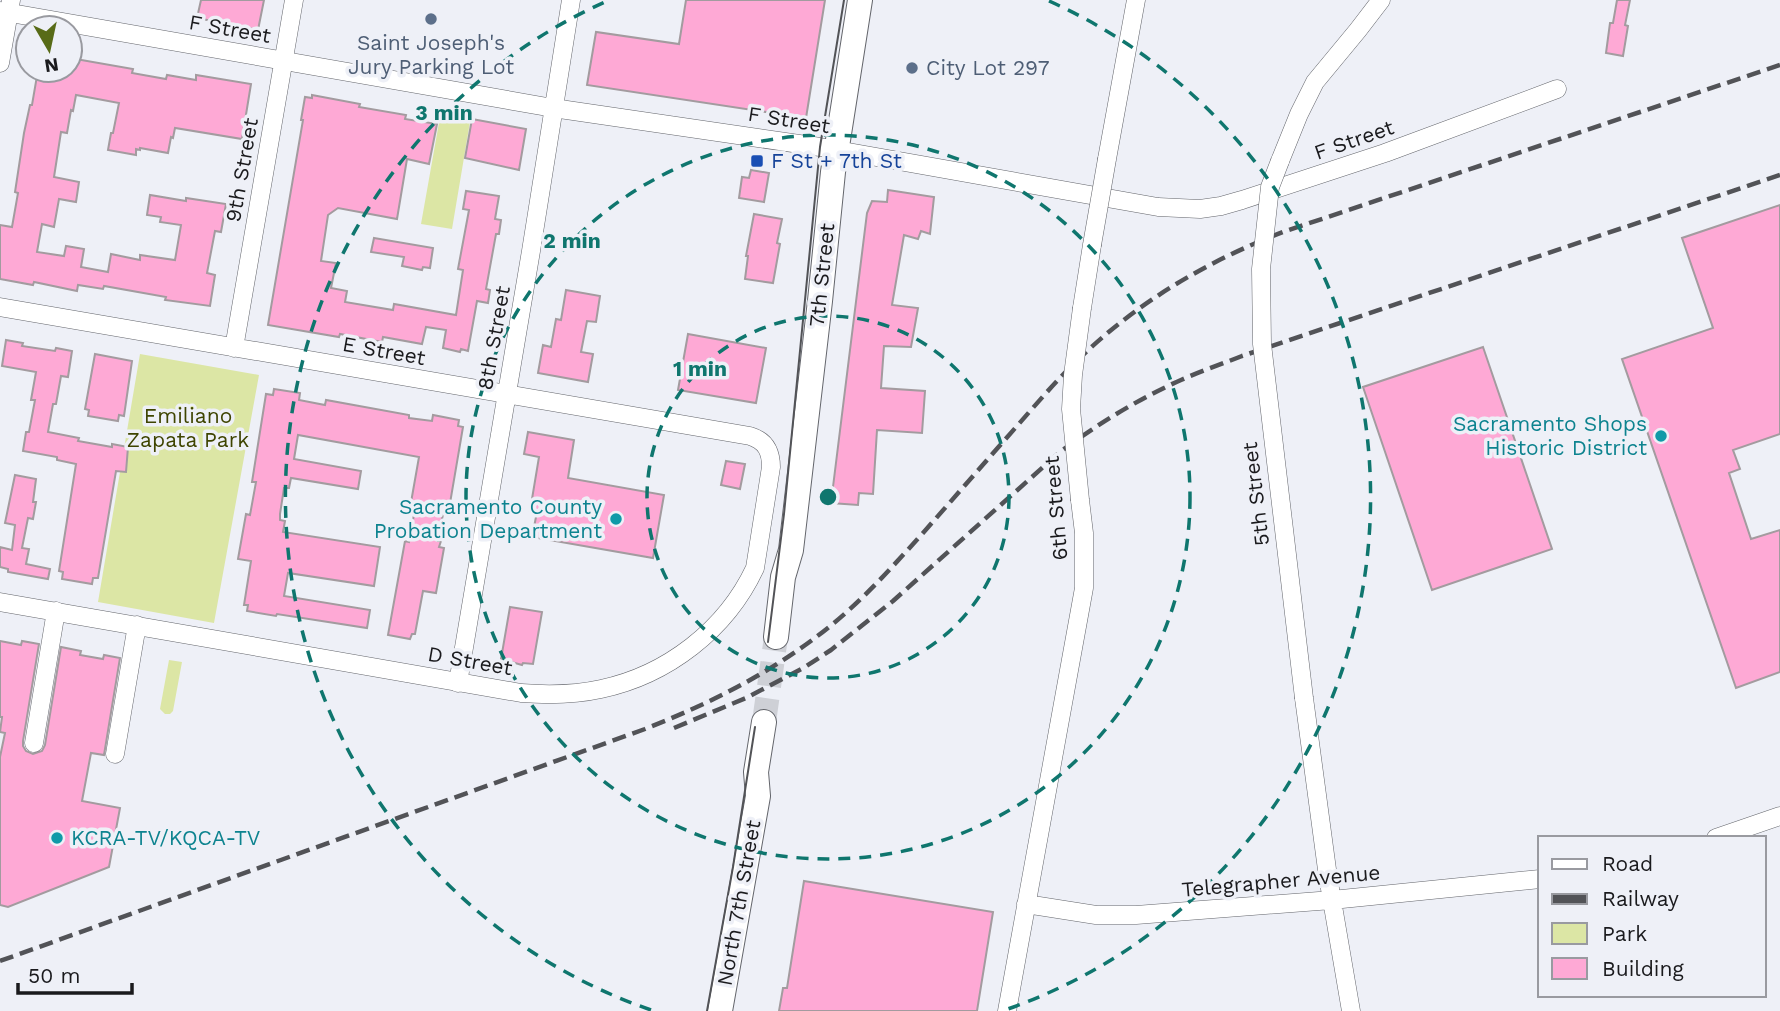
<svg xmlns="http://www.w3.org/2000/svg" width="1780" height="1011" viewBox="0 0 1780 1011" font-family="'Work Sans',sans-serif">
<rect width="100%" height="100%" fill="#eef0f7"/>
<path fill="#dce6a5" d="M440 117 470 122 452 229 421 224Z
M140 354 259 375 214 623 98 602Z
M169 660 182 662 173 711 170 714H165L160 709Z"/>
<path fill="#fea9d5" stroke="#a39b9f" stroke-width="2" d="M201 0H264L258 30 197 18Z
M686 0H825L806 118 587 85 596 32 679 44Z
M1617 0H1630L1625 25 1628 26 1623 56 1606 53 1610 23H1613Z
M70 58 133 69 132 73 166 79 167 75 196 80V75L251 84 242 139 175 128 173 138 171 137 168 153 140 148V150L136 149V155L108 150 111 133H113L119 103 76 95 73 111 71 110 67 133 61 132 54 177 79 182 76 202 59 199 54 227 42 224 37 252 64 256 66 246 84 249 81 267 108 272 111 254 140 260V255L175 260 181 225 160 222 161 217 147 215 150 195 186 201V198L226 204 221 232 215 231 207 273 215 275 210 306 165 300 166 297 104 286 103 289 78 285 77 291 34 282 33 285 0 279V225L12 227 18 193 15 192 24 133 30 105H32L38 70H70Z
M312 95 360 104 359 107 406 115 405 119 437 124 429 164 407 159 397 219 338 208 328 215 321 261 336 263 331 288 347 291 345 302 393 310 394 304 456 315 463 270 458 269 469 210 463 209 466 191 499 196 495 219 501 220 499 234H496L486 289 490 290 488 303 477 301 468 351 461 349 460 352 443 348 446 330 426 327 422 344 383 337 382 342 340 334 339 337 268 325 303 120H301L305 97 312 98Z
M472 119 526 129 519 170 465 158Z
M751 170 769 173 764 202 739 198 742 177 749 178Z
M888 190 934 197 930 234 921 231 918 239 904 235 892 305 918 308 911 347 884 346 881 388 925 391 922 433 877 430 873 494 859 493 858 505 831 503 867 213 872 201 887 202Z
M1780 205V434L1733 450 1740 469 1729 473 1751 539 1780 530V672L1736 688 1622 359 1713 328 1682 238Z
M754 214 782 219 777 243 780 244 773 283 745 279 748 256H746Z
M374 238 433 248 430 268 423 267 422 270 402 266 404 257 371 252Z
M566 290 600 296 596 322 587 321 581 352 593 354 588 382 538 373 543 345 551 347 556 319 561 320Z
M688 334 766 348 756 403 678 390Z
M6 340 23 343 22 346 55 351 56 348 72 351 68 377 61 376 56 404H53L48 432 79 438 78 441 112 447V444L128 447 126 472 116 471 98 578H93L92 584 62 579 63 572 59 571 76 464 57 460V457L23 451 26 432H29L35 400H31L36 372 2 366Z
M1483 347 1552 549 1432 590 1363 387Z
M95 354 132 361 124 416 119 415 118 421 88 416 89 410 85 409Z
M274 389 300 393 299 400 325 405 326 400 409 415V418L432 421 433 415 459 420 458 426 463 427 448 515 443 514 438 541H441L439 547 444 548 436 593 423 591 415 634H412L410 639 388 635 405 541 409 542 415 509 410 508 419 457 298 435 294 459 361 471 358 489 291 478 289 488H284L280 514V520L285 521 283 532 380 547 374 586 288 573 284 596 370 610 367 628 277 614 276 616 247 611 248 605H244L251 561 238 559 246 514 250 515 256 482H252L266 394 273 395Z
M528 432 574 440 568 478 664 495 653 558 532 537 537 512 530 511 539 457 524 454Z
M726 461 745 464 740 489 721 485Z
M15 475 36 479 33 502H36L33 519 28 518 22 548 29 549 26 564 50 569 48 579 8 572V569L0 567V547L12 550 15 525 5 523Z
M510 607 542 612 533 664 523 663 522 665 501 659Z
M0 641 21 645 22 641 39 644 23 741V746L26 751 33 754 42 751 45 745 61 647 81 651 80 655 103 659 104 655 120 658 104 755 91 753 82 801 120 808 109 867 8 907 0 905V757L5 733 0 732 2 717H0Z
M804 881 993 912 977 1011H779L783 988H787Z"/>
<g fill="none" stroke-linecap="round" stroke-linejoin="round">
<path stroke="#ced0d6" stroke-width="24" stroke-dasharray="24 12" stroke-linecap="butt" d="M764 722 776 637"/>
<defs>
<path id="minor" d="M0 11 553 108 820 147 1158 207 1200 209 1221 206 1242 200 1385 153 1557 89
M0 63 11 0
M1107 159 1136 0
M1280 161 1299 114 1315 82 1358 30 1381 0
M0 307 750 436C766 441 771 451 771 467L755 568C726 630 667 675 601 689 574 695 547 695 521 693L0 602
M1082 308 1092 245
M234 348 294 0
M458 683 531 251 571 0
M1304 698 1328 877 1351 1011
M34 743 56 611
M115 754 137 625
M1716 838 1780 816
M1026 904 1096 915H1136L1332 900 1540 879
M1007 1011 1084 588V533L1080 500"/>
<path id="secondary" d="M776 637 783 577 791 550 820 301 833 172 860 0
M720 1011 758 796 756 772 764 722"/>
</defs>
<use href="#minor" stroke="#63656b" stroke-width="19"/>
<use href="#secondary" stroke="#63656b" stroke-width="26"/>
<use href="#minor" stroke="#fff" stroke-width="18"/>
<use href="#secondary" stroke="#fff" stroke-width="24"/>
<path stroke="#525357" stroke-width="2" d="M768 642 784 514 820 147 844 0
M707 1011 733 867 755 727"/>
<path stroke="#525357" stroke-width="4.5" stroke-dasharray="14 7" stroke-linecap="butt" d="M674 728 746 698 805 667 831 650 893 601 1060 452C1098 424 1138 399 1181 380 1201 371 1222 364 1242 356L1780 175
M0 961 645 729C711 703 773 672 829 627 864 599 893 566 923 533 954 498 985 462 1017 426 1039 401 1061 375 1086 352 1143 299 1210 260 1283 232L1780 65"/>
<defs>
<path id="minor-bridge" d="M1280 161 1270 187 1261 269 1262 344 1304 698
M1092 245 1107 159
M1080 500 1071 409 1073 375 1082 308"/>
</defs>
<use href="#minor-bridge" stroke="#63656b" stroke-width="19" stroke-linecap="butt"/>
<use href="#minor-bridge" stroke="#fff" stroke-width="18"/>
</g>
<g fill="none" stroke="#0f766e" stroke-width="3.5" stroke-dasharray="12 9">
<circle cx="828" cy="497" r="181"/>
<circle cx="828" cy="497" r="362"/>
<path d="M651 1010A543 543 0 0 1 607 1M1049 1A543 543 0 0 1 1005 1010"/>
</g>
<g fill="#5c6f8a" stroke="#eef0f7" stroke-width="2.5">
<circle cx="431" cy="19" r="7"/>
<circle cx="912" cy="68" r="7"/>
</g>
<rect fill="#1a4fb4" stroke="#eef0f7" stroke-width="2.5" x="750" y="154" width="14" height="14" rx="3.5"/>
<g fill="#0f9aa8" stroke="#eef0f7" stroke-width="2.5">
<circle cx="1661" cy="436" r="7"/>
<circle cx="616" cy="519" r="7"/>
<circle cx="57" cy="838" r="7"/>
</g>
<g text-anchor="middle" stroke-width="7" stroke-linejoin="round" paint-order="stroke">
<g font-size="21" fill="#1a1a1d" stroke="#eef0f7">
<text transform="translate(230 29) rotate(10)" y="7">F Street</text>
<text transform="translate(789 120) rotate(9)" y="7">F Street</text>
<text transform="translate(1354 140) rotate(-19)" y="7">F Street</text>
<text transform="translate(242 170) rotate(-80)" y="7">9th Street</text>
<text transform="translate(822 275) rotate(-84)" y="7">7th Street</text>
<text transform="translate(494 338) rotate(-80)" y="7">8th Street</text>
<text transform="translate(384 351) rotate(10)" y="7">E Street</text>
<text transform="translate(1256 494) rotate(-97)" y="7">5th Street</text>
<text transform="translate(1056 508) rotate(-95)" y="7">6th Street</text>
<text transform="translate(470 661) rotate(10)" y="7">D Street</text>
<text transform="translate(1281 881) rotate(-5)" y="7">Telegrapher Avenue</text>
<text transform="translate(739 903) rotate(-80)" y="7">North 7th Street</text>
</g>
<g font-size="21" fill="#4e5e75" stroke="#eef0f7">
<text x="431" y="50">Saint Joseph's<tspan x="431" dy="24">Jury Parking Lot</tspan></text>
<text x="926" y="75" text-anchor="start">City Lot 297</text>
</g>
<g font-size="21" fill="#164399" stroke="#eef0f7" text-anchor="start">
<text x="771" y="168">F St + 7th St</text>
</g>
<g font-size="21" fill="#3e4400" stroke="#eef0f7">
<text x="188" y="423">Emiliano<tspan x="188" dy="24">Zapata Park</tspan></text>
</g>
<g font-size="21" fill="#0d838f" stroke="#eef0f7" text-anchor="end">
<text x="1647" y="431">Sacramento Shops<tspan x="1647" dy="24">Historic District</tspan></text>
<text x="602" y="514">Sacramento County<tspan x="602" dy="24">Probation Department</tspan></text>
<text x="71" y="845" text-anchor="start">KCRA-TV/KQCA-TV</text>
</g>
</g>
<circle cx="828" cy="497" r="10" fill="#0f766e" stroke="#eef0f7" stroke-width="3.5"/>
<g font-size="21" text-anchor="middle" font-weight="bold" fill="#0f766e" stroke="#eef0f7" stroke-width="7" stroke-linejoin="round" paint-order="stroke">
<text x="444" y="120">3 min</text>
<text x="572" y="248">2 min</text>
<text x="700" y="376">1 min</text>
</g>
<rect x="1538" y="836" width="228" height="161" fill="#eef0f7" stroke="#999aa0" stroke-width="2"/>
<rect x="1552" y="859" width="35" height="10" fill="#ffffff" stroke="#999aa0" stroke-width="2"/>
<text x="1602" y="871" font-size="21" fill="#1a1a1d">Road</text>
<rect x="1552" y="894" width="35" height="10" fill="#525357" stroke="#999aa0" stroke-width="2"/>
<text x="1602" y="906" font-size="21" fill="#1a1a1d">Railway</text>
<rect x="1552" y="923" width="35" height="21" fill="#dce6a5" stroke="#999aa0" stroke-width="2"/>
<text x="1602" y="941" font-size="21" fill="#1a1a1d">Park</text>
<rect x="1552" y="958" width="35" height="21" fill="#fea9d5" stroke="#999aa0" stroke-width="2"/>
<text x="1602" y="976" font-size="21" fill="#1a1a1d">Building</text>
<g transform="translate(49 49) rotate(171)"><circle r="33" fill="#eef0f7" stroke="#999aa0" stroke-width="2"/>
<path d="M0-5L12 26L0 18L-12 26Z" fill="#586b17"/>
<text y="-10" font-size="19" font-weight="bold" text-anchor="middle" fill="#1a1a1d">N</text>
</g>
<path d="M18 983v10h114v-10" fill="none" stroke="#1a1a1d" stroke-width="3.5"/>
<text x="28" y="983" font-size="21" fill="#1a1a1d" stroke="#eef0f7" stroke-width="5" paint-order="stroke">50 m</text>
</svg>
